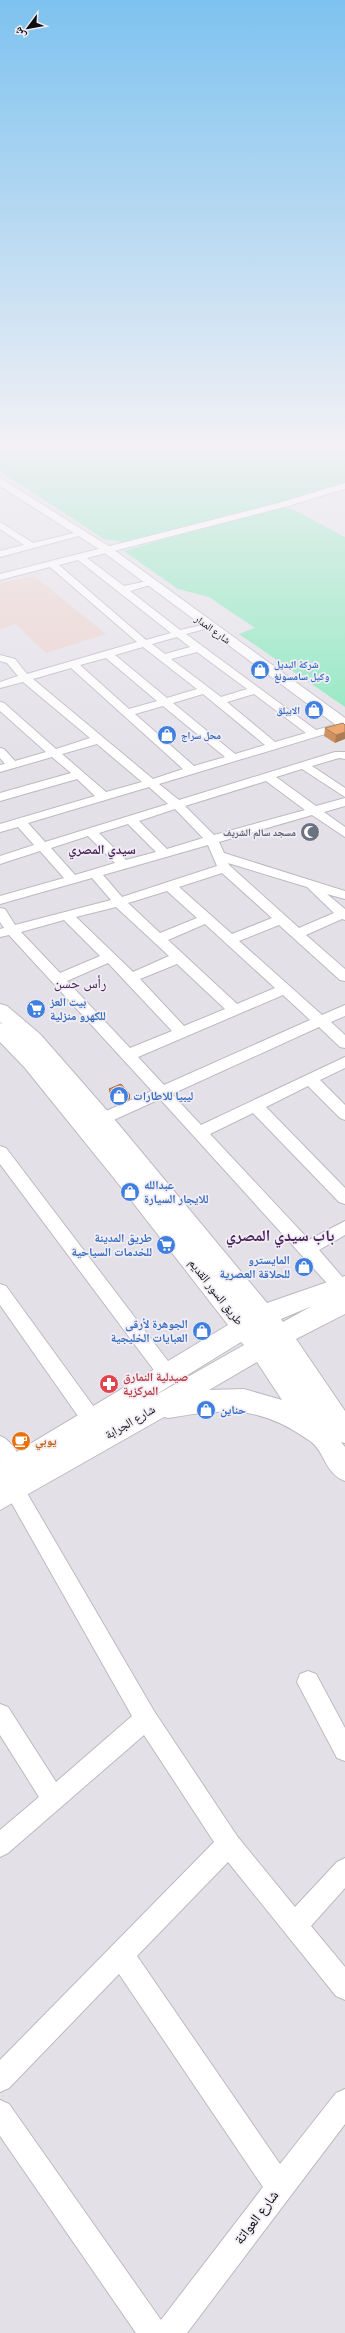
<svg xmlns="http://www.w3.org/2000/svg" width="345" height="2333" viewBox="0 0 345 2333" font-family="'Public Sans','Noto Naskh Arabic',sans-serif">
<rect width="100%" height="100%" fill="#e4e0e8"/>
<path fill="#ebd1cd" d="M34 576 106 634 46 653 16 624 0 629V583Z"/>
<path fill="#84e7ba" d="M0 443H345V485L131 543 104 539 0 471Z
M277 507 294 510 345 537V707L239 634 255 628 209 597 178 589 124 551Z"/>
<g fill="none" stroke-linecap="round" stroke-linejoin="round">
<defs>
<path id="minor" d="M345 483V489L288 506 87 558 124 586 153 580V584L130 591 180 630 212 623V627L186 634 316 730 345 722V728L159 784 179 800 335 752H345V759L339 758 312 766 345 788V797L302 769 276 777 316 806 345 798V806L324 812 345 827V837L312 815 219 842 224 853 345 891V899L327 894 345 909V920L342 919 306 935 345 969V981L340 980 279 925 239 941 322 1015 345 1005V1016L331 1022 345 1035V1048L340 1047 319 1027 172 1094 201 1125 345 1057V1068L320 1080 345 1105V1120L340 1118 308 1086 266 1107 345 1188V1204L339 1202 253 1113 210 1134 309 1240 345 1221V1235L319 1250 345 1280V1293L335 1292 160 1099 107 1123H97L94 1119 97 1115 152 1091 9 935 0 937V929L4 928 0 922V908L5 909 15 925 111 900 92 878 0 904V896L64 878 40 851 0 864V856L34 845 18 827 0 832V824L95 796 77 779 0 801V793L71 773 52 757 0 772V765L5 764 0 758V748L4 749 15 761 46 752 0 711V702L4 703 56 749 90 738 23 682 0 688V682L18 676 7 663 0 661V655L15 659 27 674 137 642 50 567 0 580V574L282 502ZM78 560 171 633 146 640 59 565ZM177 637 190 647 165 654 152 644ZM143 647 197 689 167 698 115 655ZM197 652 247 689 221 697 171 659ZM106 658 157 701 129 709 80 665ZM71 668 183 769 153 779 33 679ZM203 694 265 745 235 754 173 703ZM254 694 306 733 275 742 227 702ZM163 706 225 757 194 766 135 714ZM97 744 142 782 106 792 62 754ZM266 781 305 810 214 835 185 806ZM149 787 168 804 45 842 28 823ZM175 809 203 838 167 849 139 821ZM128 824 156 852 126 860 99 833ZM88 836 115 863 75 875 51 848ZM208 845 217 866 122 897 103 875ZM228 863 307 887 334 913 299 928 230 866ZM222 873 272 918 232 934 179 887ZM167 891 197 918 160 933 128 903ZM116 907 169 956 133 972 76 917ZM64 920 100 956 60 973 21 932ZM205 924 275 988 237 1004 168 940ZM108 963 172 1031 130 1048 67 981ZM177 964 225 1009 184 1026 140 979ZM283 995 310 1020 164 1085 138 1057Z
M0 522 33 543 82 531 86 534 0 557V551L24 545 0 529Z
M0 1146 6 1148 174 1369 177 1375 174 1381 168 1383 162 1381 0 1164Z
M0 1284 6 1286 99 1414 101 1420 99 1426 92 1428 85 1426 0 1305Z
M0 1436C10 1439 22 1457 24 1468 25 1474 24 1481 24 1488L154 1711 237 1836 295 1907 337 1862 345 1858V1888L311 1926 345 1967V2000L336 1996 228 1862 137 1956 280 2164 336 2093 345 2089V2124L187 2333H136L0 2136V2100L9 2104 161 2320 263 2187 119 1974 9 2088 0 2092V2060L214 1842 144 1735 8 1853 0 1857V1830L39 1797 0 1735V1704L8 1707 56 1782 132 1716 7 1495 4 1489V1468L0 1461Z
M308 1671 316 1674 345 1728V1761L337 1758 297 1682 300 1674Z"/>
<path id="tertiary" d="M0 478 110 547 345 718V729L340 728 102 551 0 486Z"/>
<path id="primary" d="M0 1004 7 1006 40 1034 110 1114 267 1303 345 1276V1314L296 1339 345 1411V1443L341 1442 345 1447V1481C324 1473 325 1451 310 1441 259 1405 227 1408 168 1418L164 1417 0 1510V1462L228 1325 117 1182 25 1068 0 1042V1023L3 1024 0 1022ZM312 1306 283 1322 281 1319ZM241 1342 244 1345 147 1400ZM257 1362 282 1400 244 1389 209 1390Z"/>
</defs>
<use href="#minor" stroke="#bdb9c1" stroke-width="2"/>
<use href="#tertiary" stroke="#bdb9c1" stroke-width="2"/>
<use href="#primary" stroke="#bdb9c1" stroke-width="2"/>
<use href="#minor" fill="#fff" fill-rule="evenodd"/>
<use href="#tertiary" fill="#fff" fill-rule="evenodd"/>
<use href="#primary" fill="#fff" fill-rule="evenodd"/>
</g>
<path fill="#ca8750" d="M343 723 335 743 324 736 325 728Z
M109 1089 130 1099 118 1104 109 1093Z"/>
<path fill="#a46e41" d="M345 732V739L335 743 336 735Z
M130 1095V1099L118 1104V1100Z"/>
<path fill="#eb9d5d" stroke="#a46e41" d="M343 723 345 725V732L336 735 325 728Z
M121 1084 130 1095 118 1100 109 1089Z"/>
<linearGradient id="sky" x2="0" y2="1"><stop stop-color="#7dc2ef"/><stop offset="0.58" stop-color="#f3f1f5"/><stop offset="1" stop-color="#f3f1f5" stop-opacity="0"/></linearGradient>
<rect width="345" height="770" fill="url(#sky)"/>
<defs>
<symbol id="shop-disc" viewBox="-11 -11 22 22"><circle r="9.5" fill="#3f7fe0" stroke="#f1edf5"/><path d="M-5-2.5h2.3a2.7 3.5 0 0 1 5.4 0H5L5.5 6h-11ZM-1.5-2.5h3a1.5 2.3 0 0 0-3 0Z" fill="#fff"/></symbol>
<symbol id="mosque-disc" viewBox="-11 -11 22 22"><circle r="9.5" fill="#6b7280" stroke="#f1edf5"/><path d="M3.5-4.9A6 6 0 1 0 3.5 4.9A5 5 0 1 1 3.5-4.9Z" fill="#fff"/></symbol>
<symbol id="supermarket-disc" viewBox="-11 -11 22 22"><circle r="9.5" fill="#3f7fe0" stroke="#f1edf5"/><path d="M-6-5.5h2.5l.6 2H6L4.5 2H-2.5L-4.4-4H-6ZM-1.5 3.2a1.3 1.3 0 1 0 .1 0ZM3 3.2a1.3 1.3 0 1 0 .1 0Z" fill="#fff"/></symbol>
<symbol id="pharmacy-disc" viewBox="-11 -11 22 22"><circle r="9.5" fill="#e0444e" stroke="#f1edf5"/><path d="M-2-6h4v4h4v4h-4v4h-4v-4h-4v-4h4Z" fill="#fff"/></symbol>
<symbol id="cafe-disc" viewBox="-11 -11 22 22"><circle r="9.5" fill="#e8710a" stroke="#f1edf5"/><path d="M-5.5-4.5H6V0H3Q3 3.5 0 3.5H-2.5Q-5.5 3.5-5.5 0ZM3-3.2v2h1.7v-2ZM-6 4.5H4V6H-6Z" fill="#fff"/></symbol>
</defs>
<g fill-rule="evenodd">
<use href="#shop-disc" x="249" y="659" width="22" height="22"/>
<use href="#shop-disc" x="303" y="699" width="22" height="22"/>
<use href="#shop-disc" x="156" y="724" width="22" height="22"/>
<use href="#mosque-disc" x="299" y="821" width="22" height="22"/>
<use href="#supermarket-disc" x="25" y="998" width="22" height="22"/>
<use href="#shop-disc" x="108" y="1085" width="22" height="22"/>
<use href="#shop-disc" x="119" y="1181" width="22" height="22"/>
<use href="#supermarket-disc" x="155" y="1234" width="22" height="22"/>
<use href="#shop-disc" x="293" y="1256" width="22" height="22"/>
<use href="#shop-disc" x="191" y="1320" width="22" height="22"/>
<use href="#pharmacy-disc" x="98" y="1373" width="22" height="22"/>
<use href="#shop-disc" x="195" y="1399" width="22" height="22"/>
<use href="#cafe-disc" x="10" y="1430" width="22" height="22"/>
</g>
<g text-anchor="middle" stroke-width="3.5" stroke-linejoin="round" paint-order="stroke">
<g font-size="10" fill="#0d0c0e" stroke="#f1edf5">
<text transform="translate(213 629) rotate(36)" y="4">شارع المدار</text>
</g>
<g font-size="10" font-weight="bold" fill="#366cbe" stroke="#f1edf5" text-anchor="start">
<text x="274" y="668">شركة البديل<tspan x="274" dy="12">وكيل سامسونغ</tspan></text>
<text x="300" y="714" text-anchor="end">الابيلق</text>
<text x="181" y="739">محل سراج</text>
</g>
<g font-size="10" font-weight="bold" fill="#5b616d" stroke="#f1edf5" text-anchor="end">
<text x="296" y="836">مسجد سالم الشريف</text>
</g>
<g font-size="12" font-weight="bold" fill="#366cbe" stroke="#f1edf5" text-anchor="start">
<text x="50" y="1006">بيت العز<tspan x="50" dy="14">للكهرو منزلية</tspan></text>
<text x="133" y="1100">ليبيا للاطارات</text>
<text x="144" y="1189">عبدالله<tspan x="144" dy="14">للايجار السيارة</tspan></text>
<text x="152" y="1242" text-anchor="end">طريق المدينة<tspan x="152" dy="14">للخدمات السياحية</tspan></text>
<text x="290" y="1264" text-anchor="end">المايسترو<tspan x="290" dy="14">للحلاقة العصرية</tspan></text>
<text x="188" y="1328" text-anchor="end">الجوهرة لأرقى<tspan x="188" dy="14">العبايات الخليجية</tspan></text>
<text x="220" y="1414">حناين</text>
</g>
<g font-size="12" fill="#0d0c0e" stroke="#f1edf5">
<text transform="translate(216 1292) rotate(52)" y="4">طريق السور القديم</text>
<text transform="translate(130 1422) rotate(-30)" y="4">شارع الجرابة</text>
</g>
<g font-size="12" font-weight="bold" fill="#be3a42" stroke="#f1edf5" text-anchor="start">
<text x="123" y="1381">صيدلية النمارق<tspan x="123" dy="14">المركزية</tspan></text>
</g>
<g font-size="12" font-weight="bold" fill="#c56008" stroke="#f1edf5" text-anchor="start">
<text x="35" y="1445">يوبي</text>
</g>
<g font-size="13" font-weight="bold" fill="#4a245a" stroke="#f1edf5">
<text x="102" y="854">سيدي المصري</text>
</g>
<g font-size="14" fill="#4a245a" stroke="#f1edf5">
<text x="80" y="988">رأس حسن</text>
</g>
<g font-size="14" fill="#0d0c0e" stroke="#f1edf5">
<text transform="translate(256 2217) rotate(-53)" y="5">شارع العواتة</text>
</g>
<g font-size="16" font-weight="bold" fill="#4a245a" stroke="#f1edf5">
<text x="280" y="1241">باب سيدي المصري</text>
</g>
</g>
<g transform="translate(28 28) rotate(238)" stroke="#f1edf5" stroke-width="3" paint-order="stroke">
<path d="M0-3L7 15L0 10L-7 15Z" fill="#0d0c0e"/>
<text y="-6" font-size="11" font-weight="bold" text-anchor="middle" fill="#0d0c0e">ش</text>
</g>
</svg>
